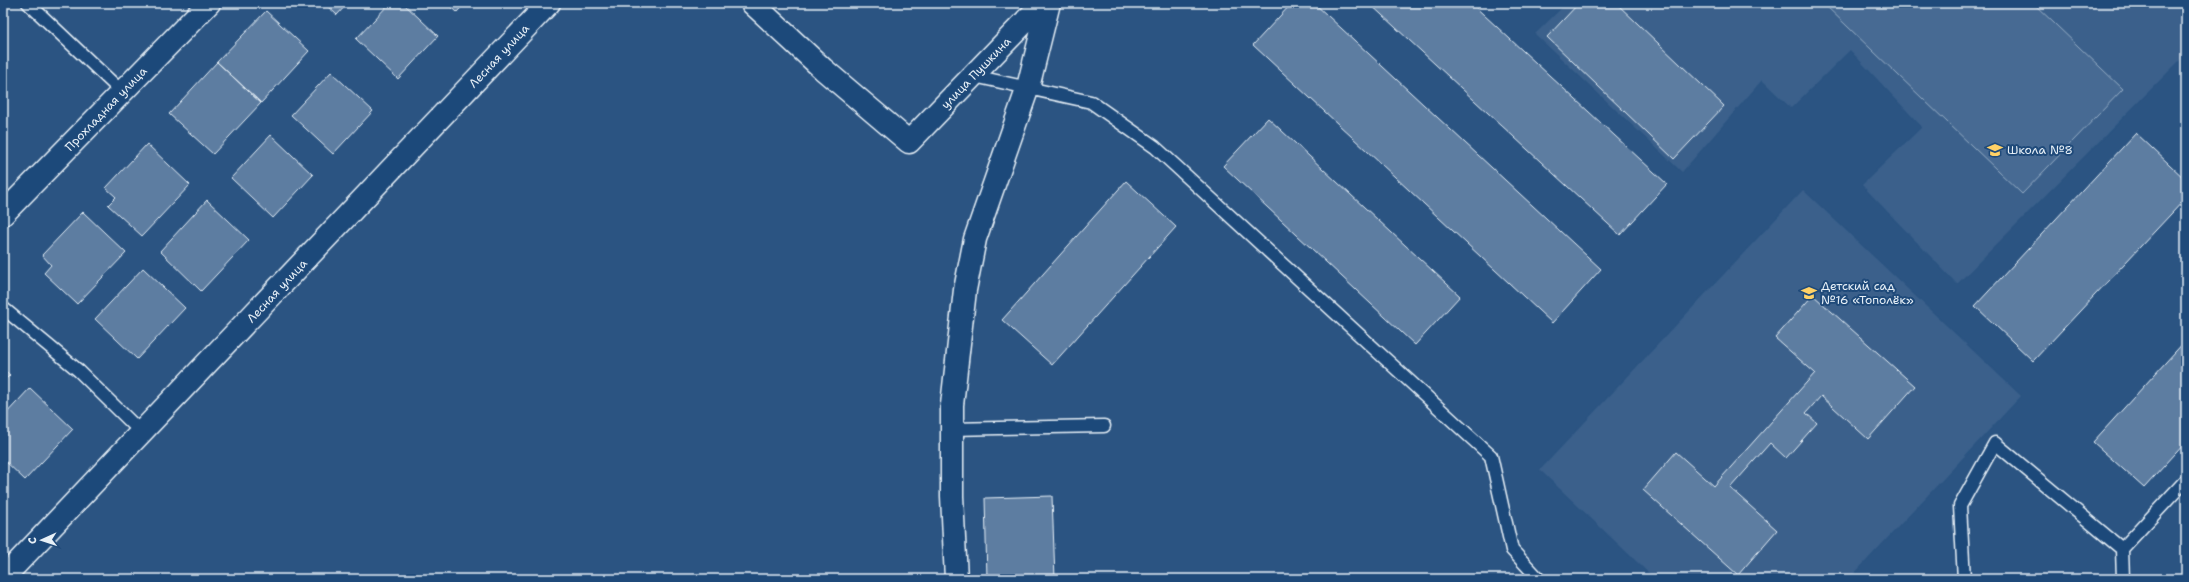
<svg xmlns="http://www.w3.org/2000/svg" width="2189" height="582" viewBox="0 0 2189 582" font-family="'Shantell Sans',sans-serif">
<rect width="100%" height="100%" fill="#2b5482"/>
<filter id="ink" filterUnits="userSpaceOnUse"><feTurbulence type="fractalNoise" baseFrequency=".025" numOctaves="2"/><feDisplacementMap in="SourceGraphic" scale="8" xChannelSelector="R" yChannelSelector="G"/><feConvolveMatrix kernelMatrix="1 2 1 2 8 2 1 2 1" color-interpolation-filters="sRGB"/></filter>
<g filter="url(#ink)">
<path fill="#3a608b" d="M1567 3H2186V54L1957 284 1862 185 1922 127 1850 50 1791 108 1762 80 1682 172 1535 34Z
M1803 190 2021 396 1849 579H1655L1540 470Z"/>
<path fill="#476b93" stroke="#98aec6" d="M1823 3H2033L2123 89 2022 194Z"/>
<path fill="#5d7da1" stroke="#e8f1f8" d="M324 3H348L337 15Z
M390 3H403L438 36 398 79 356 39Z
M447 3H465L457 12Z
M1292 3H1314L1601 269 1552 323 1253 45Z
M1369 3H1471L1667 184 1620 235Z
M1579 3H1616L1724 106 1674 159 1547 37Z
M266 11 309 51 261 103 217 62Z
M217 62 261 103 213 154 169 114Z
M331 72 373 111 333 154 291 115Z
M1268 118 1460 296 1415 345 1223 166Z
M2136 133 2186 180V198L2033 361 1975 306Z
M271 135 313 175 273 218 231 178Z
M147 144 190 185 142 236 108 205 116 197 106 188Z
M1126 181 1176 227 1052 365 1002 320Z
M207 200 249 240 201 291 160 251Z
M83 212 126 253 77 304 44 273 51 265 42 255Z
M143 268 185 308 137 359 95 319Z
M1813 295 1915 386 1868 439 1821 396 1806 413 1817 423 1786 458 1770 443 1730 488 1777 530 1738 575 1643 490 1676 452 1714 486 1815 373 1775 338Z
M2186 340V442L2144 488 2093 442Z
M3 369 10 375 3 382Z
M30 388 73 429 25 480 3 459V417Z
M1052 496 1055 579H987L985 498Z"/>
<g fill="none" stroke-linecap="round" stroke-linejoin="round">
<defs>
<path id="service" d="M28 3 122 92
M974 76 1091 102 1155 147 1491 456 1512 550 1539 579
M3 308 79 371 142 433
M951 429 1104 426
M1964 579 1960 506 1995 443 2122 549
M2123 579 2122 549 2186 480"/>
<path id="minor" d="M752 3 823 69 909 142 1043 3
M3 214 209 3
M3 578 549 3
M956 579 952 496V405L965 290 975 239 1028 87 1049 3"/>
</defs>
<use href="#service" stroke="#e8f1f8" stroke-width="15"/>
<use href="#minor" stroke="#e8f1f8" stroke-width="25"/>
<use href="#service" stroke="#1f4a7a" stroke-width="12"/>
<use href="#minor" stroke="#1f4a7a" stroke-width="22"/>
</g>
</g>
<defs>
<symbol id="school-bare" viewBox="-9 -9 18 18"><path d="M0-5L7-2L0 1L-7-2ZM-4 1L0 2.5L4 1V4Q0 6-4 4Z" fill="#ffd166" stroke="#1f4a7a" stroke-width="2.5" paint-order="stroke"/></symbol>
</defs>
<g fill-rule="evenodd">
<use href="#school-bare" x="1984" y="139" width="22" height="22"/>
<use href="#school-bare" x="1798" y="282" width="22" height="22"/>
</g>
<g text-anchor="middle" stroke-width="4" stroke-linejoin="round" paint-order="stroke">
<g font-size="12" fill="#e8f1f8" stroke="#1f4a7a">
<text transform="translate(499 56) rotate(-47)" y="4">Лесная улица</text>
<text transform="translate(976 73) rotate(-46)" y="4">улица Пушкина</text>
<text transform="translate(106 109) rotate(-46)" y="4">Прохладная улица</text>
<text transform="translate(277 291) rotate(-47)" y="4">Лесная улица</text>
</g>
<g font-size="12" fill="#e8f1f8" stroke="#1f4a7a" text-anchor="start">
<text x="2007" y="154">Школа №8</text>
<text x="1821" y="290">Детский сад<tspan x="1821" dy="14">№16 «Тополёк»</tspan></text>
</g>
</g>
<rect width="2189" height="582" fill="none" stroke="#1f4a7a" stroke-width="16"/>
<rect x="8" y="8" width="2173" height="566" fill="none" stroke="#e8f1f8" stroke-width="1.5" filter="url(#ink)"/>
<g transform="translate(42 540) rotate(267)" stroke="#1f4a7a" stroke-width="3" paint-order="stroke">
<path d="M0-3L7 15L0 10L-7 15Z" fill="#e8f1f8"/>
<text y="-6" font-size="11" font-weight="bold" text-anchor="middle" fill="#e8f1f8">С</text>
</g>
</svg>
